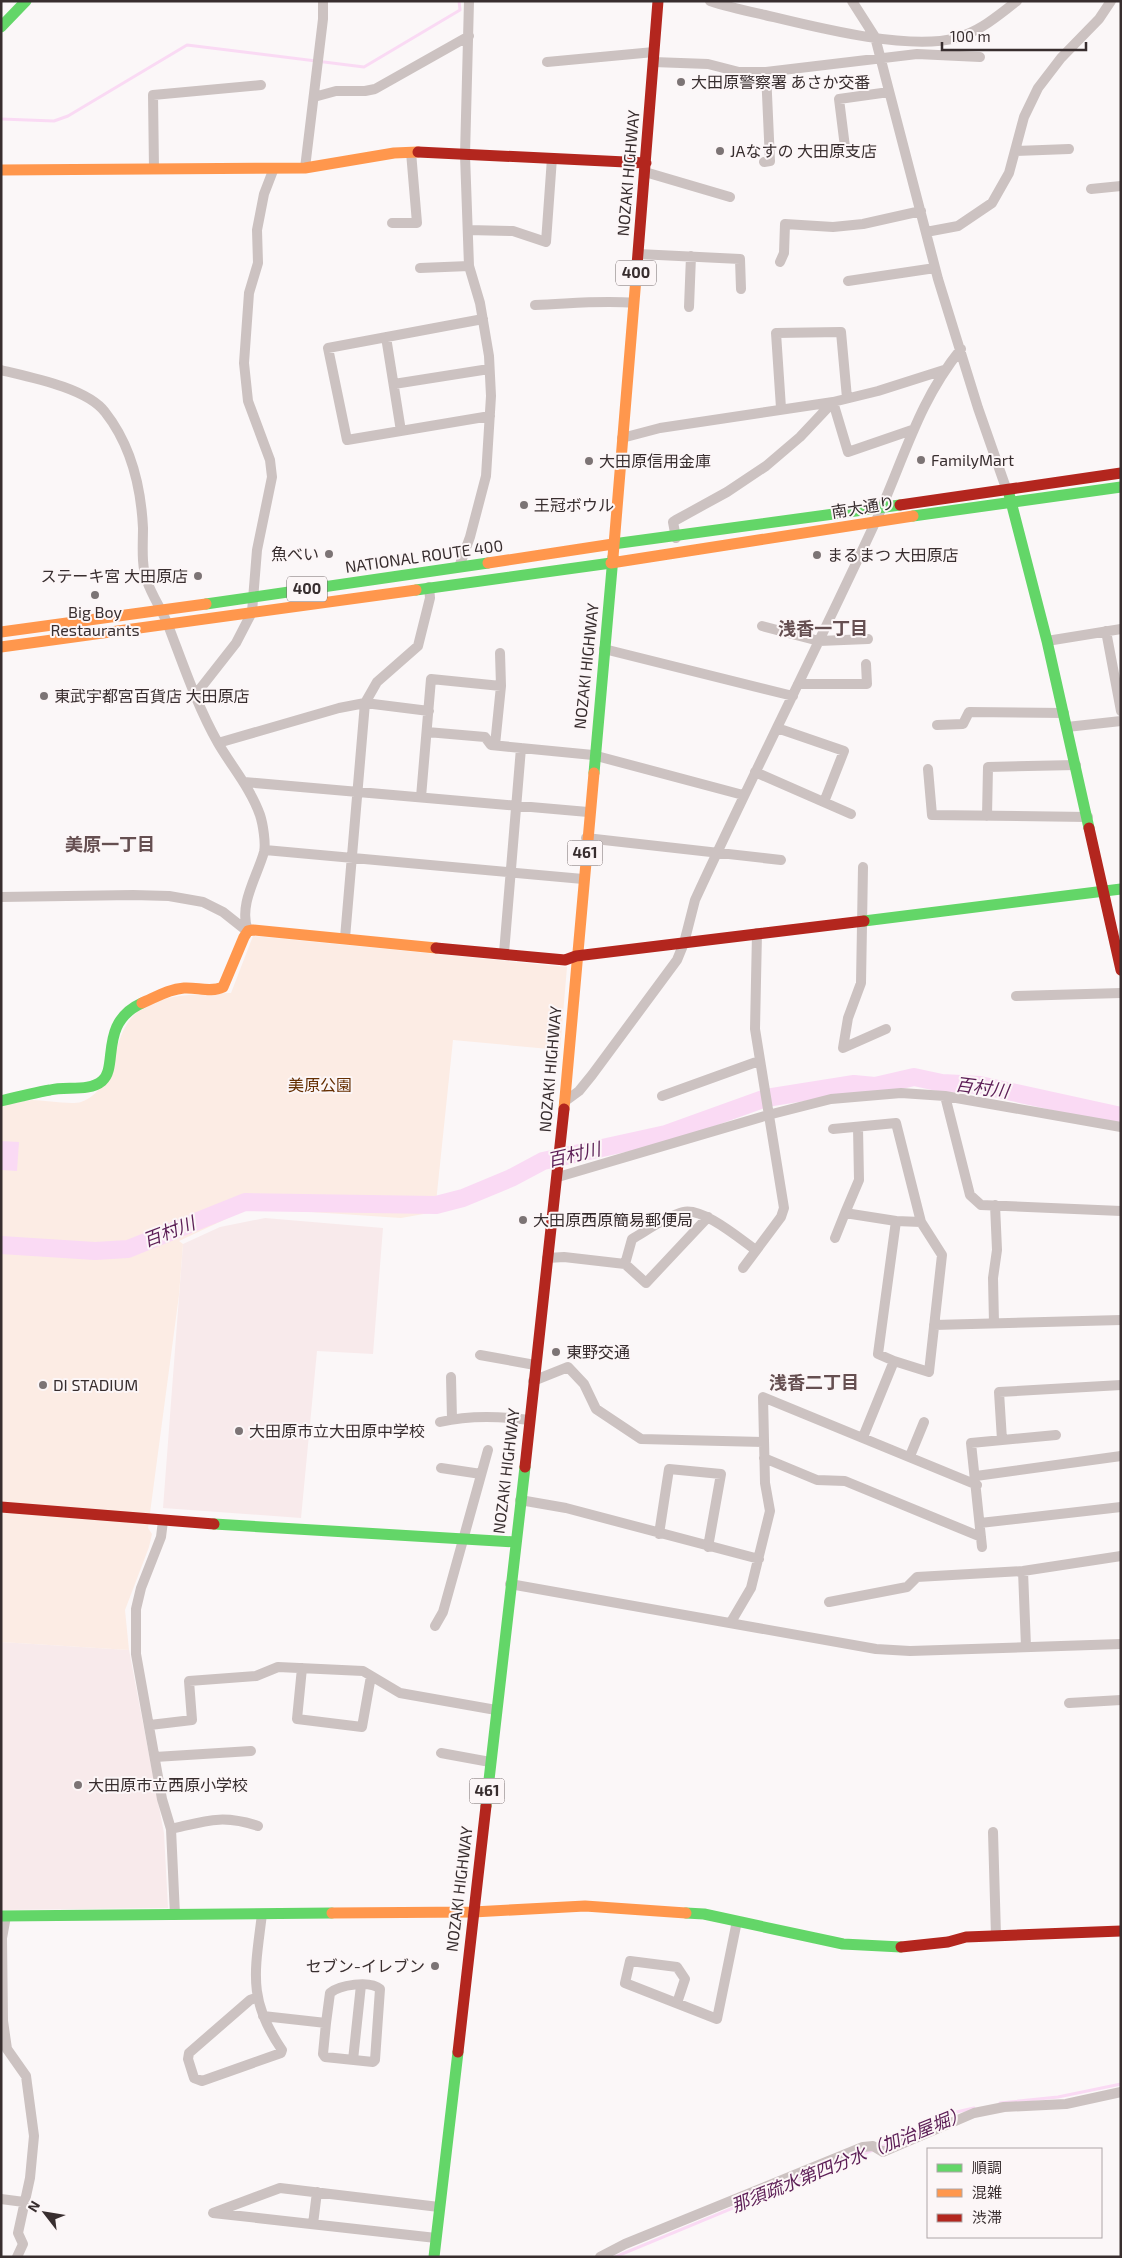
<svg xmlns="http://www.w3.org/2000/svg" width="1122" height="2258" viewBox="0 0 1122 2258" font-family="'Exo 2','Noto Sans JP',sans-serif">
<rect width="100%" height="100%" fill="#fbf7f8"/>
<path fill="#f8eaeb" d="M265 1218 383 1228 373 1354 317 1351 301 1518 163 1508 183 1244 220 1227Z
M1 1642 129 1650 164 1833 168 1908 1 1910Z"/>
<path fill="#fcece4" d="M253 936 567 967 560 1050 453 1040 435 1212 401 1218 296 1211H243L179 1241 183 1244 179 1295 148 1528 152 1534 149 1547 125 1610 129 1650 1 1642V1106C11 1104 22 1101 32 1100 44 1100 71 1105 81 1102 125 1086 104 1022 152 1003 178 993 204 994 231 993Z"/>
<path fill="#fadaf4" d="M1 1141 19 1142 17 1171 1 1170Z"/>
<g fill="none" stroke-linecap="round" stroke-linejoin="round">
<path stroke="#fadaf4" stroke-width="3" d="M1 119 54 121 68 116 187 45 364 67 460 10 459 1
M1000 2103 1058 2097 1121 2084
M881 2147 952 2113 974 2108
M615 2257 873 2150"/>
<path stroke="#fadaf4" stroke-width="18" d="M1 1245 95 1251 128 1249 245 1202 436 1205 463 1198 511 1178 543 1161 666 1134 766 1098 854 1084 875 1086 914 1077 942 1083 980 1085 1121 1116"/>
<path stroke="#ccc2c1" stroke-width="10" d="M710 1C728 7 747 11 765 15 815 27 908 51 956 38 981 31 997 16 1017 1
M852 1 875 37 938 279 978 408 1006 488
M547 62 654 52
M653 62 708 64 739 72H766L917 54 980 57
M314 97 336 91H365L375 89 469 36
M845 147 839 99 889 92
M1015 151 1069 149
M764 162 770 161 766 72
M305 168 323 19V1
M154 169 153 95 261 85
M645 172 730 197
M1091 189 1121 186
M392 223H417L411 152
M468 230 513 231 546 242 552 158
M926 232 958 226 992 203 1009 173 1024 117 1038 88 1061 58 1099 19 1111 1
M638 254 740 259 741 289
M780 262 784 253 785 224 833 227 863 224 921 211
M420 268 469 266
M848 281 935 268
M535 305C568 304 601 300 634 303
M689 307 691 256
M483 319 328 348 347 440 490 416
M386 337 401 431
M1 370C30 377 87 388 105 412 131 445 141 487 143 528 143 545 141 565 147 581 152 596 162 610 168 625 183 664 197 706 218 743 232 767 251 789 260 815 263 824 266 844 264 852 257 877 238 905 248 931
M394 384 489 369
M781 408 776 333 841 332 847 398
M622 438 660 428 833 402 848 452 912 430
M676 538 673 522 676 520 727 492 766 466 800 437 833 402 878 391 944 370
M459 567 470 537 486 476 491 396 489 356 480 303 469 266 465 155 469 1
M762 626 819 641 868 639
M1106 631 1121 711
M1047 641 1121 629
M604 649 793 696
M798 684H867L866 664
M196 694 236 643 252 612 257 550 272 477 270 460 248 401 244 363 249 293 258 263 257 230 264 194 274 168
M937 725 963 724 969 712 1064 713
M1067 727 1121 721
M777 728 844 751 824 802
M427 732 485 737 491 745 593 755 743 795
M218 743 339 708 365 703 429 711
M495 745 501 686 500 653
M928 769 932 815 1088 817
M755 772 851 814
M244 782 588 812
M421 797 431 679 501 686
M987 816 988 767 1076 765
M586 838 781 860
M265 850 583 879
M863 867 861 983 848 1018 843 1048 886 1029
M1 897 133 895 169 896 203 902 223 912 247 931
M345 938 365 703 377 682 418 646 430 598 429 587
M504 953 521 748
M1016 996 1121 993
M662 1096 759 1061
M945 1096 970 1195 981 1205 1121 1211
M564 1102 579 1091 592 1075 677 960 684 943 695 900C753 774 816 650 874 525 903 463 917 403 961 349
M858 1127 859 1180 845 1213 896 1221
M833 1129 896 1123 921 1222 896 1221 878 1354 894 1361 863 1437
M558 1177 768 1115 831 1099 901 1093 945 1096 1121 1127
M835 1238 845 1213
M547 1258 564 1257 625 1264 646 1283 708 1217
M625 1264 632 1239C646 1231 667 1216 683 1212 703 1207 740 1239 756 1250
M743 1268 781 1217 784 1208 755 1029 757 933
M994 1323 993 1278 997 1250 995 1205
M934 1325 1121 1320
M480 1355 535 1365
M894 1361 929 1372 942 1255 921 1222
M451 1377 452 1419
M533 1381 568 1367 584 1384 596 1409 641 1439 763 1442
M440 1422C469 1415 500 1416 529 1420
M1002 1440 999 1392 1121 1385
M910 1456 924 1422
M764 1458 817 1480 845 1481 981 1537
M441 1468 481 1474
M976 1476 1121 1456
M520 1500 566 1508 759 1559
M163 1521 161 1537 141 1588 136 1609V1654L162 1799 171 1829 175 1915
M980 1523 1121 1507
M659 1534 669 1469 721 1474 708 1547
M982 1547 971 1443 1056 1435
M1023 1571 1026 1647
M510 1584 876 1649 910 1651 1121 1644
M829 1602 907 1587 917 1577 1023 1571 1121 1556
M731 1622 751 1588 770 1511 765 1483 763 1397 977 1485
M435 1626 443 1612 488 1450
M302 1668 297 1719 362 1727 371 1676
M1069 1703 1121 1700
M150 1725 192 1720 189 1681 256 1676 278 1667 363 1671 400 1693 496 1710
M441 1753 490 1762
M155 1757 251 1751
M171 1829C206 1821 222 1814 258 1826
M993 1832 996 1936
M6 1916 2 1938 3 2021 7 2049 26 2076 34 2136 30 2178 18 2233 23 2244 17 2257
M258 1997 250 2000 189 2053 188 2059 194 2078 202 2081 281 2053 282 2050C247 1999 255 1972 262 1914
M677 2003 685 1979 677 1967 630 1961 625 1983 717 2019 737 1921
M263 2016 326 2023 323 2054 325 2057 373 2062 375 2060 380 1989C370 1980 339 1985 330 1993L326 2023
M353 2060 361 1985
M1 2199 24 2202
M313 2224 317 2192
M436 2238 213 2213 280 2188 439 2207
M600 2257 625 2244 863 2147 873 2146 883 2152 974 2113 1004 2107 1066 2104 1121 2092"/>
<path stroke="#63d668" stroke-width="11" d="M1 27 26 1
M1009 494 1047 641 1089 828
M913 516 1121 487
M613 544 900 505
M416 590 611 563
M206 604 488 563
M594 773 613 557
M864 921 1121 889
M1 1101C17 1097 33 1093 50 1090 66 1086 89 1092 102 1081 119 1067 98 1023 142 1003
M214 1524 515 1542
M486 1806 525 1467
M686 1913 704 1914 843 1944 901 1947
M1 1916 332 1913
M434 2257 458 2052"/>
<path stroke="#ff974d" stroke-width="11" d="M1 170 305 168 394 153 418 152
M613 557 636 278
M488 563 613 544
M611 563 913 516
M1 632 206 604
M1 647 416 590
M142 1003C156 997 169 989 184 988 197 987 211 993 223 987L244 937 248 931 253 930 436 948
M564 1109 594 773
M332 1913 473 1912 585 1906 686 1913"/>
<path stroke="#b3261e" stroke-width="11" d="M418 152 646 163
M636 278 658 1
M900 505 1121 473
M1089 828 1121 970
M436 948 565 960 576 956 864 921
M525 1467 564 1109
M1 1507 214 1524
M901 1947 948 1942 966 1937 1121 1931
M458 2052 486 1806"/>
</g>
<g fill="#7c7475" stroke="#fcf6f7" stroke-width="2">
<circle cx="681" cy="82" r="5"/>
<circle cx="720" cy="151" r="5"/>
<circle cx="921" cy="460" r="5"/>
<circle cx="589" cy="461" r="5"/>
<circle cx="524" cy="505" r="5"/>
<circle cx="329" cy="554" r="5"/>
<circle cx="817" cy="555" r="5"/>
<circle cx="198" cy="576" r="5"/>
<circle cx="95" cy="595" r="5"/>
<circle cx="44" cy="696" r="5"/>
<circle cx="523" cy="1220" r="5"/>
<circle cx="556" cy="1352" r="5"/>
<circle cx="43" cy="1385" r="5"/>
<circle cx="239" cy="1431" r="5"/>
<circle cx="78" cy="1785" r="5"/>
<circle cx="435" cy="1966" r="5"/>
</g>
<g text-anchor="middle" stroke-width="4" stroke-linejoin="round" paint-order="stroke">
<g fill="#fcf6f7" stroke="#736a6b" stroke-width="1">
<rect x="616" y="260.5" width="40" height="25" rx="4"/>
<rect x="287" y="576.5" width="40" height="25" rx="4"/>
<rect x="567.5" y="840.5" width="35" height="25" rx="4"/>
<rect x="469.5" y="1778.5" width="35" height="25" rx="4"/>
</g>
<g font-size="15" font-weight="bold" fill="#382e2f">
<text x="636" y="278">400</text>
<text x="307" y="594">400</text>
<text x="585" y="858">461</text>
<text x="487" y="1796">461</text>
</g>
<g font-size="16" fill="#382e2f" stroke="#fcf6f7" text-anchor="start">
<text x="691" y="88">大田原警察署 あさか交番</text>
<text x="730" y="157">JAなすの 大田原支店</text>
<text x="931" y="466">FamilyMart</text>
<text x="599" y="467">大田原信用金庫</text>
<text x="534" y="511">王冠ボウル</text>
<text x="319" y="560" text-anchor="end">魚べい</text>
<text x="827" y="561">まるまつ 大田原店</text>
<text x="188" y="582" text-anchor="end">ステーキ宮 大田原店</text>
<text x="95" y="618" text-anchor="middle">Big Boy<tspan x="95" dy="18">Restaurants</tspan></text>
<text x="54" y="702">東武宇都宮百貨店 大田原店</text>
<text x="533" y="1226">大田原西原簡易郵便局</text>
<text x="566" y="1358">東野交通</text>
<text x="53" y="1391">DI STADIUM</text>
<text x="249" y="1437">大田原市立大田原中学校</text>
<text x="88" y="1791">大田原市立西原小学校</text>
<text x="425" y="1972" text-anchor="end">セブン-イレブン</text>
</g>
<g font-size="16" fill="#382e2f" stroke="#fcf6f7">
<text transform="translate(628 173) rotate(-85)" y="6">NOZAKI HIGHWAY</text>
<text transform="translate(863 507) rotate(-9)" y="6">南大通り</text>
<text transform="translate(424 556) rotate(-8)" y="6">NATIONAL ROUTE 400</text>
<text transform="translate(586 666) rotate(-84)" y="6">NOZAKI HIGHWAY</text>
<text transform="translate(550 1069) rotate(-85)" y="6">NOZAKI HIGHWAY</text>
<text transform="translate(506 1471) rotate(-83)" y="6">NOZAKI HIGHWAY</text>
<text transform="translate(459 1889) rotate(-83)" y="6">NOZAKI HIGHWAY</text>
</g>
<g font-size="16" fill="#652f02" stroke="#fcf6f7">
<text x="320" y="1091">美原公園</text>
</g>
<g font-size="18" font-weight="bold" fill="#654f51" stroke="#fcf6f7">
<text x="823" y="635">浅香一丁目</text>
<text x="110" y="851">美原一丁目</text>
<text x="814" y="1389">浅香二丁目</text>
</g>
<g font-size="18" font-style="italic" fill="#5c1e56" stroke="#fcf6f7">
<text transform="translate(982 1088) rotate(8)" y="6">百村川</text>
<text transform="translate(574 1155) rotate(-13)" y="6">百村川</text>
<text transform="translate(169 1232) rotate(-21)" y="6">百村川</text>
<text transform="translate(849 2160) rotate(-22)" y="6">那須疏水第四分水（加治屋堀）</text>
</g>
</g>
<rect width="1122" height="2258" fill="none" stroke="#382e2f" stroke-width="5"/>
<rect x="927" y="2148" width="175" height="90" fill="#fcf6f7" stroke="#aea6a7"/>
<rect x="937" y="2164" width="25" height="8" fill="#63d668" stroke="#aea6a7"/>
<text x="972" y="2173" font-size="15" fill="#382e2f">順調</text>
<rect x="937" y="2189" width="25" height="8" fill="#ff974d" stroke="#aea6a7"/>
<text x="972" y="2198" font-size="15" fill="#382e2f">混雑</text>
<rect x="937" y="2214" width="25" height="8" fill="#b3261e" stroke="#aea6a7"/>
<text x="972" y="2223" font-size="15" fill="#382e2f">渋滞</text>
<g transform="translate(45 2213) rotate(301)" stroke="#fcf6f7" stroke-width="4" paint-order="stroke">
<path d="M0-4L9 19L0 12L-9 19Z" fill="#382e2f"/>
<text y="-8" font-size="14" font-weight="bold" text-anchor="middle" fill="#382e2f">N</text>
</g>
<path d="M942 42v8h144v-8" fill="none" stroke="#382e2f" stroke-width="2.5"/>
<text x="950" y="42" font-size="15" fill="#382e2f" stroke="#fcf6f7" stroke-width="4" paint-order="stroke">100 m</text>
</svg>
